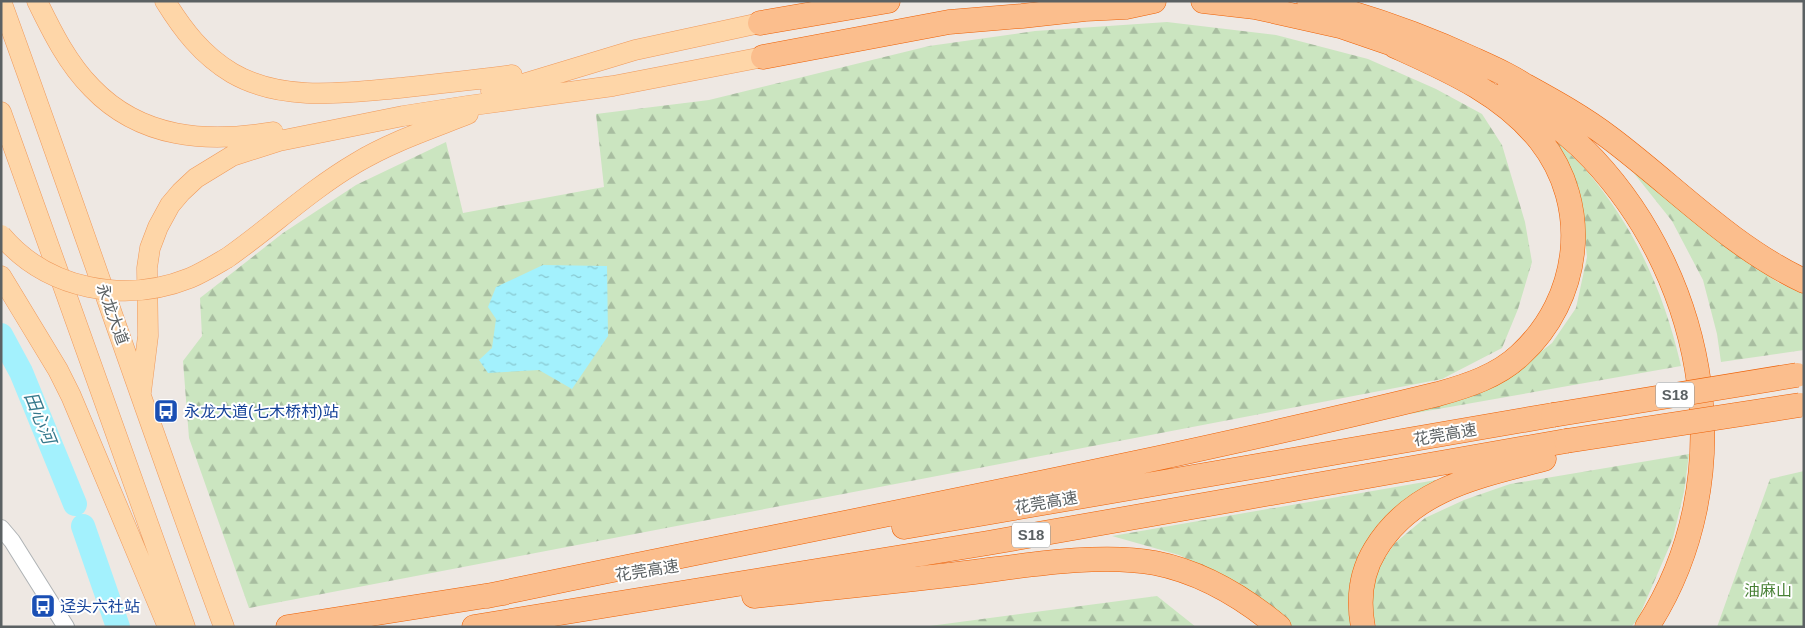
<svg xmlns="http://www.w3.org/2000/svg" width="1805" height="628" viewBox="0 0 1805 628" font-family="Arial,'Noto Sans SC',sans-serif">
<defs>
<pattern id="forest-firs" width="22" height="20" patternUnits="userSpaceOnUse" patternTransform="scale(1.25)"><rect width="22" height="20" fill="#cbe5c0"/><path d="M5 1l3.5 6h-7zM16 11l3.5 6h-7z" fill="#a8bda0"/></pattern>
<pattern id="water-ripples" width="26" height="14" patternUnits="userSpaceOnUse" patternTransform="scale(1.25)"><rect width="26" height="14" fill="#a3f1fd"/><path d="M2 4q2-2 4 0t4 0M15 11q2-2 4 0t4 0" fill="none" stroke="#88c7d0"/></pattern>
</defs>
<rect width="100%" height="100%" fill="#eee8e3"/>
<path fill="url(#forest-firs)" d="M1167 22 1276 35 1368 59 1436 89 1482 114 1502 145 1525 222 1532 262 1518 309 1502 348 1442 379 249 608 189 438 183 361 202 336 200 298 283 233 356 185 446 142 463 213 604 187 596 114 709 100 929 46 1035 31Z
M1546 132C1559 144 1573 156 1585 169 1635 227 1664 292 1681 366L1410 414 1501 383 1552 343 1576 308 1587 257 1582 213Z
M1633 172 1681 208 1732 251 1779 283 1804 294V350L1721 362 1717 334 1703 280 1672 221Z
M1689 454 1684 492 1673 538 1638 619 1631 627H1376L1372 609 1375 572 1395 543 1425 518 1464 500 1510 484Z
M1804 471V627H1717L1770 479Z
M1436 480 1385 517 1362 551 1353 627H1291L1234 582 1179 555 1112 536Z
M1157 596 1196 627H922Z"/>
<path fill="url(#water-ripples)" d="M543 265 607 266 608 336 572 389 539 370 488 373 479 360 492 348 496 319 488 307 496 287Z"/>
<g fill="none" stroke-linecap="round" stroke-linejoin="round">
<path stroke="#a3f1fd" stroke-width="24" d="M1 335 21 372 75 504
M83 526 118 627"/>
<defs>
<path id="tertiary" d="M1 528 12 541 66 627"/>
<path id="primary" d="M1 1C77 209 147 419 224 627
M37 1C52 32 68 64 92 88 141 139 207 143 273 132
M165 1C183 30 202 55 232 73 282 102 344 93 399 88 436 84 474 80 512 75
M491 91 516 86 635 50 760 23
M1 112 185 627
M227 258C270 228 310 190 356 163 391 142 430 129 468 114
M1 276 58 370 71 396 168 627
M141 392 148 336 147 268 150 248 158 227 170 205 181 192 196 178 232 156 279 141 403 116 467 106 613 86 763 57"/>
<path id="motorway" d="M1203 1 1255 7 1340 26 1410 50
M1309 1C1367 16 1419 34 1473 59 1493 68 1516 78 1534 92
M760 23 888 1
M763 57 949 22 1022 16 1085 9 1126 7 1154 1
M1526 86C1555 102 1584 118 1610 138 1674 186 1730 246 1804 281
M1507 92C1538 111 1568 132 1593 159 1709 283 1742 480 1647 627
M904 527 1553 415
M487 596C805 529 1124 471 1438 394 1467 386 1498 376 1520 355 1581 299 1592 206 1540 140 1502 93 1448 70 1395 46
M754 596C827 588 901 581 974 572 1028 565 1101 553 1155 563 1201 572 1243 597 1279 627
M288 627 504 593
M474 627 988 543 1566 441
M1363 627C1358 600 1361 573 1375 550 1412 488 1480 476 1544 459"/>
</defs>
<use href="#tertiary" stroke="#afb3b5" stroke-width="18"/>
<use href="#primary" stroke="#ef995b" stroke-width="21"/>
<use href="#motorway" stroke="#ed5f04" stroke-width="25"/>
<use href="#tertiary" stroke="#fff" stroke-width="16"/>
<use href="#primary" stroke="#fed6a8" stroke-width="20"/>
<use href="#motorway" stroke="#fbbe8d" stroke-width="24"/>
<defs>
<path id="primary-bridge" d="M1 235C47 290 125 304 190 278 202 273 215 265 227 258"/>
<path id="motorway-bridge" d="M1553 415 1797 375
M1566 441 1800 405"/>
</defs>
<use href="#primary-bridge" stroke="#ef995b" stroke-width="21" stroke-linecap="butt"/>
<use href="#motorway-bridge" stroke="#ed5f04" stroke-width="25" stroke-linecap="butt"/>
<use href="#primary-bridge" stroke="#fed6a8" stroke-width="20"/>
<use href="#motorway-bridge" stroke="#fbbe8d" stroke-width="24"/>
</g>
<defs>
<symbol id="bus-square" viewBox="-11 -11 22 22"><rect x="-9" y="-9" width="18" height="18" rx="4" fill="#1a4fb4" stroke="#fff"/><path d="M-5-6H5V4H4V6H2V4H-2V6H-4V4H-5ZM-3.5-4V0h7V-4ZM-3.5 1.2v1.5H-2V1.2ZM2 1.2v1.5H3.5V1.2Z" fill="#fff"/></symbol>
</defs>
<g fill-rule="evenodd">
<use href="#bus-square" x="152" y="397" width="28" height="28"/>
<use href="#bus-square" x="29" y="592" width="28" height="28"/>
</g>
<g text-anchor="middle" stroke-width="4" stroke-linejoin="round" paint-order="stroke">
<g fill="#fff" stroke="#8c9092" stroke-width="1">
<rect x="1656" y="382.5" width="38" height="25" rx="4"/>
<rect x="1012" y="522.5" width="38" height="25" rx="4"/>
</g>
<g font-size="15" font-weight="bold" fill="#5b6163">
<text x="1675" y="400">S18</text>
<text x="1031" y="540">S18</text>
</g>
<g font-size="16" fill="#5b6163" stroke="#fff">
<text transform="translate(113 314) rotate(70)" y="6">永龙大道</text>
<text transform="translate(1445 434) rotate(-10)" y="6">花莞高速</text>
<text transform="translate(1046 502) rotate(-10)" y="6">花莞高速</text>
<text transform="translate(647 570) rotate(-9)" y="6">花莞高速</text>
</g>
<g font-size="16" fill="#164399" stroke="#fff" text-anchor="start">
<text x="184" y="417">永龙大道(七木桥村)站</text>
<text x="60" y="612">迳头六社站</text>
</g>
<g font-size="16" fill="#488135" stroke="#fff">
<text x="1768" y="596">油麻山</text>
</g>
<g font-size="18" font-style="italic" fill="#36798c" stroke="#fff">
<text transform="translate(40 418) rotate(68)" y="6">田心河</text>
</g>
</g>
<rect width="1805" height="628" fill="none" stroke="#5b6163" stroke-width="5"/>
</svg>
